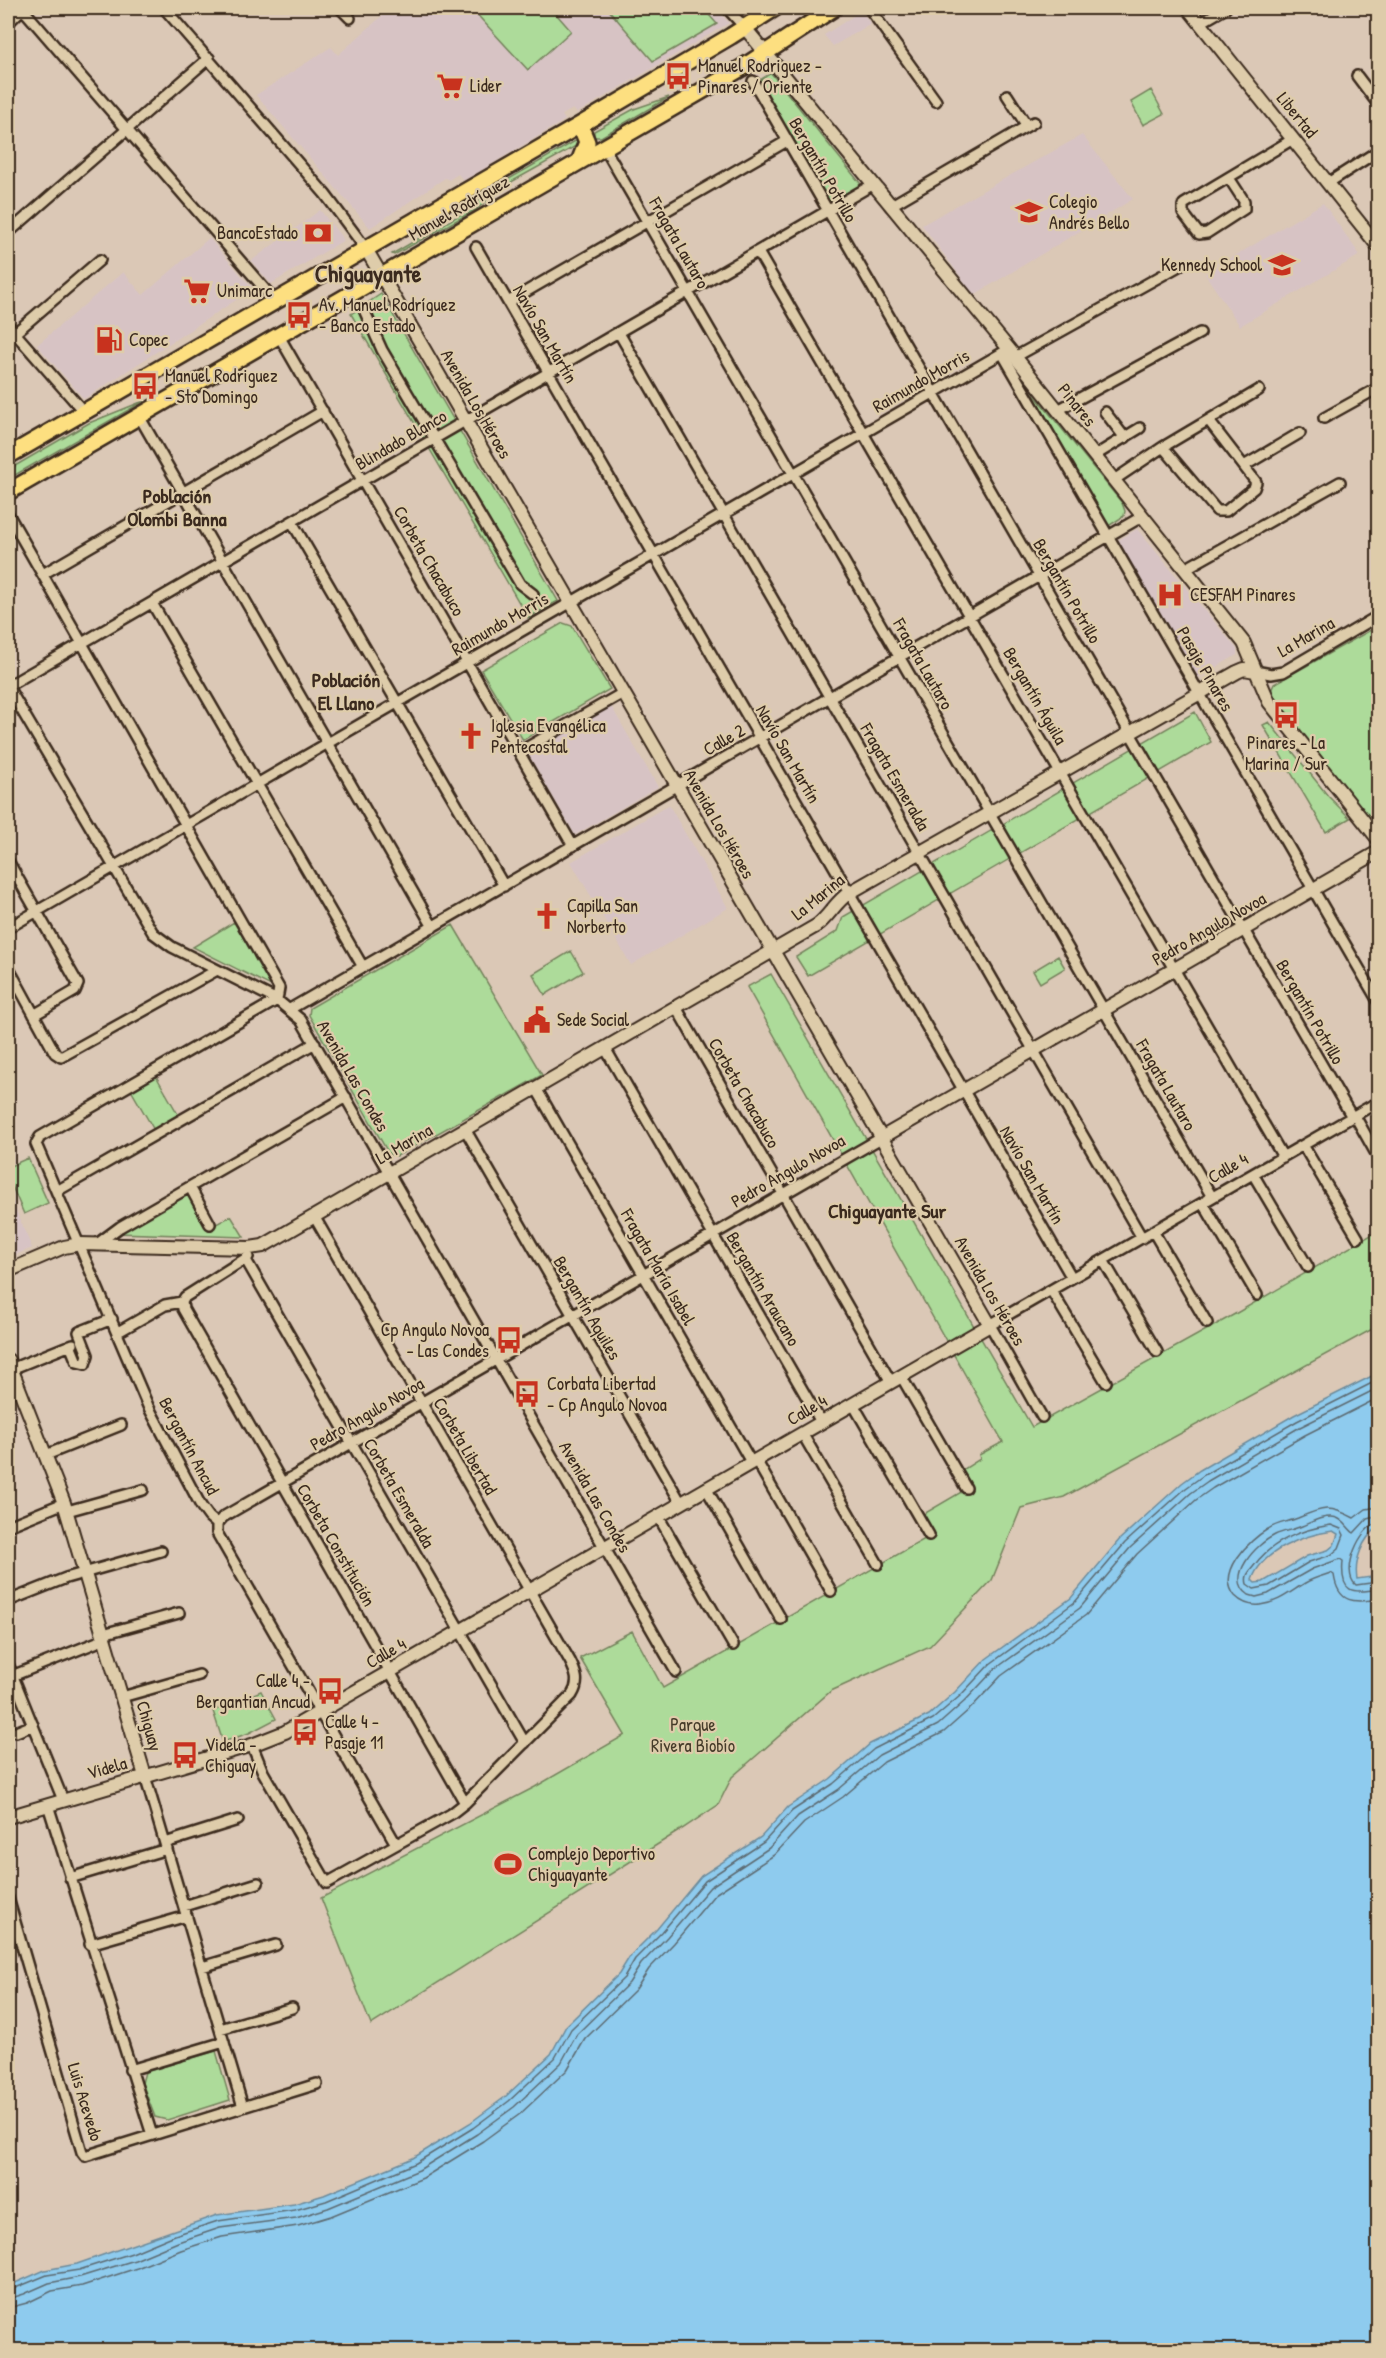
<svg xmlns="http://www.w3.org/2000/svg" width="1386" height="2358" viewBox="0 0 1386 2358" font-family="'Patrick Hand',sans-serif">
<rect width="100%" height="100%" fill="#dbc8b6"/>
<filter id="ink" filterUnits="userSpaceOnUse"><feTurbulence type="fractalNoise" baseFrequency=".0167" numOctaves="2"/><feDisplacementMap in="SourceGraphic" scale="12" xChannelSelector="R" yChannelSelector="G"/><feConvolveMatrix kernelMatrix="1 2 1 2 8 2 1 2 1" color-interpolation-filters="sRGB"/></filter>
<g filter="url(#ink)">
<path fill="#d7c3c4" d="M391 8H716L729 23 577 113 573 109 562 115 565 120 464 181 458 174 449 180 445 178 370 228 256 95 331 47 338 55Z
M861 11 871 24 833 46 824 35Z
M1082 135 1133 199 974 295 922 225Z
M1323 203 1360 255 1240 326 1205 274Z
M320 210 344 240 271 284 251 261Z
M209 238 253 289 84 399 37 345 123 272 143 295Z
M1137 529 1237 649V655L1196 679 1117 541Z
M610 704 658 787 575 835 527 752Z
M669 805 728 908 631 965 571 862Z
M8 1192 32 1248 8 1258Z"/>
<path fill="#addb9a" stroke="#74825c" stroke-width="1.5" d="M471 8H551L571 31 528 70Z
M607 8H703L717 24 653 61Z
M771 73 864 188 832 204H829L757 82Z
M1151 90 1164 114 1143 125 1131 102Z
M669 97 601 137H594V131L634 109Z
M577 140 579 143 576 146 513 181 475 210 394 255 392 254 465 212 495 187Z
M381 294 558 601 528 618 351 314Z
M1020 377 1122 503 1125 511 1124 516 1107 527Z
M146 400 8 479V470L89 423Z
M563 623 572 626 610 689 523 740 481 670Z
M1378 626V831L1270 693 1274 684Z
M1195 712 1211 742 808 976 796 957 838 931 843 917Z
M1269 722 1328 796 1350 818 1326 832 1263 725Z
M234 922 273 987 193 947Z
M453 925 542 1075 397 1156 389 1154 309 1015 310 1008Z
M571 951 583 972 545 995 533 974Z
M1058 956 1065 968 1040 983 1033 971Z
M771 974 1032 1427 1235 1314 1378 1231V1326L1064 1497 1021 1508 992 1580 930 1646 831 1691 732 1777 718 1805 682 1829 371 2025 321 1898 535 1787 625 1735 580 1658 632 1631 663 1688 932 1535 922 1515 970 1487 961 1471 980 1459 979 1455 1003 1442 747 987Z
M156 1076 179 1116 154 1130 131 1090Z
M28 1158 48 1203 24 1214 8 1177V1167Z
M189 1193 209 1228 231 1216 244 1237 117 1233Z
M261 1691 276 1719 249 1733 223 1742 213 1711Z
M216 2051 230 2100 167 2120 155 2117 142 2083 145 2072Z"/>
<path fill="#8ecbee" stroke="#6d8b9b" stroke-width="1.5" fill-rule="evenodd" d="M1378 1373V1528C1362 1538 1354 1562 1357 1579L1378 1576V2350H8V2286L45 2270 77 2264 217 2215 294 2204 324 2195 413 2158 470 2123 505 2097 551 2054 566 2026 619 1974 630 1956 657 1929 701 1876 761 1837 788 1807 830 1779 870 1744 929 1715 955 1692 986 1659 1071 1598 1120 1539 1182 1483 1200 1470 1294 1415ZM1333 1531 1338 1534 1334 1545 1328 1550 1307 1556 1263 1582 1255 1583 1252 1580C1262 1550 1304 1535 1333 1531Z"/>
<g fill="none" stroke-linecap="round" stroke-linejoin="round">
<path stroke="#5c6a71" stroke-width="1.5" d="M1378 1507 1366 1509 1354 1518C1330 1505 1323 1507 1298 1518 1288 1522 1277 1523 1268 1529 1249 1540 1216 1573 1235 1596 1242 1603 1250 1606 1260 1605 1278 1603 1290 1592 1305 1583 1313 1578 1322 1576 1331 1573L1334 1575C1338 1604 1355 1603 1378 1599
M1378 1516 1367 1519 1354 1533C1348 1529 1345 1521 1337 1518 1326 1514 1312 1522 1302 1526 1293 1530 1283 1531 1275 1535 1256 1544 1224 1578 1249 1595L1256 1597 1268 1594 1312 1569 1340 1559 1343 1561C1340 1593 1352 1594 1378 1589
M1378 1523C1360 1526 1340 1572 1356 1585L1378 1582
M1331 1525 1341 1529 1344 1535 1339 1548 1331 1555 1309 1562 1269 1586 1254 1589 1247 1584C1245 1576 1248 1573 1253 1567 1272 1541 1299 1530 1331 1525Z
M8 2291 47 2275 79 2270 132 2253 175 2235 218 2221 295 2210 326 2201 416 2163 473 2128 509 2101 555 2058 571 2029 624 1978 635 1959 662 1932 705 1881 764 1842 792 1811 833 1784 874 1749 933 1719 960 1696 990 1664 1075 1602 1125 1543 1186 1488 1204 1475 1297 1421 1378 1380
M8 2299 24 2294 49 2283 80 2277 135 2260 178 2242 220 2228 296 2218 328 2208 419 2170 477 2134 514 2107 561 2063 577 2034 629 1983 641 1964 667 1937 710 1887 769 1848 798 1816 838 1790 879 1755 938 1725 965 1701 995 1669 1080 1608 1130 1548 1191 1493 1208 1481 1300 1427 1378 1388
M8 2308 27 2303 52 2291 82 2286 137 2268 181 2250 222 2237 298 2226 331 2216 423 2178 483 2141 520 2114 567 2070 585 2039 636 1989 649 1969 674 1943 715 1894 774 1855 804 1823 843 1797 884 1762 944 1732 971 1708 1001 1676 1086 1615 1137 1554 1196 1500 1213 1488 1305 1435 1378 1398"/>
<defs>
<path id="minor" d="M22 8 275 301
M164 8 325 194 366 249
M340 8 350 18
M727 8 745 28
M869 8 936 101
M8 23 23 8
M1200 23 1226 8
M1357 76 1378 104
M753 81 1352 1117
M1007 95 1027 126
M604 147 1212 1197
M1229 178 1244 201V209L1207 233 1199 234 1183 213V206L1184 204 1293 139
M1328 183 1378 151
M890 206 1034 122
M8 233 209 58
M476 247 1072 1278
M758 252 1283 1157
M508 302 787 141
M365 312 382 350 520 584 533 594
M8 325 84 412
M15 333 100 260
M619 333 1142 1238
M279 336 573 846
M1002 353 1378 1001
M1015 357 1179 266
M1058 410 1200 333
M1105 412 1125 438
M139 416 433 927
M1324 418 1378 388
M1163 447 1217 511H1226L1254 488 1256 482 1209 421
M1094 456 1140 428
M1244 466 1300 433
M1114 480 1163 447 1259 390
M8 514 279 988 277 1000 40 1137 36 1144 148 1406 201 1506 209 1517 217 1524
M292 522 504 886
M1185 569 1340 482
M43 574 323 411
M152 603 363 967
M1255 671 1271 674 1283 672 1378 616
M8 686 872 185
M8 687 153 933 172 947 277 1000 301 1020 676 1672
M519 752 623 693
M8 861 78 984 75 991 34 1015
M8 928 1009 349
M8 967 55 1053 61 1057 217 970
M676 1007 891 1382
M290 1009 1143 516
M605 1048 821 1422
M536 1088 751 1462
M1355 1116 1378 1157
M465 1129 681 1503
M1303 1145 1358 1238
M1253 1174 1308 1267
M190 1187 210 1224
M57 1191 315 1043
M1203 1203 1257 1295
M1153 1231 1207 1323
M97 1244 120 1227 346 1097
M246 1260 525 1743
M1103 1260 1157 1352
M1051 1290 1106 1382
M182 1302 183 1309 465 1803
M118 1332 165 1305 182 1302 185 1297 248 1257
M70 1345 77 1362 85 1364 88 1355 79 1332 112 1319
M11 1369 73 1344
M901 1376 966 1488
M853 1404 929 1535
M1042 1417 990 1325 1378 1102
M802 1433 878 1564
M46 1455 121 1425
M756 1460 831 1591
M706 1488 781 1619
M67 1511 143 1490
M658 1516 733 1645
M217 1524 223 1517 881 1138
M217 1524V1533L396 1844
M8 1526 64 1503
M8 1601 66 1578 161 1551
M103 1634 179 1613
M8 1664 63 1800
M12 1676 105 1639
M122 1697 199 1675
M16 1732 33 1725
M252 1745 263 1772 327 1883 451 1814 465 1803 572 1695C580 1682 576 1673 570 1661L314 1216
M145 1776 243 2107
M48 1805 152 2135
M165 1843 238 1820
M70 1878 167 1849
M8 1898 82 2152 85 2156 317 2084
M184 1906 258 1883
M90 1944 187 1916
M202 1967 276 1945
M220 2029 292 2008
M130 2070 224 2042"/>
<path id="tertiary" d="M1188 8 1378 246
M745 28 1009 349 1244 643 1269 702 1378 839
M881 1138 1378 852
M8 1271 64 1247 80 1244 250 1248 263 1246 816 926C829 917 835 902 849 893L1237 672 1244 669 1255 671
M8 1360 64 1503 145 1776
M8 1817 252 1745 285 1732 990 1325 366 249"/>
<path id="primary" d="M579 162 587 142 580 125
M8 456 580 125 731 36 775 8
M8 492 745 66 834 8"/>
</defs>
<use href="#minor" stroke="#3b2a1e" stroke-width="14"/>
<use href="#tertiary" stroke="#3b2a1e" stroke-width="16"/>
<use href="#primary" stroke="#3b2a1e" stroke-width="20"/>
<use href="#minor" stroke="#deccaa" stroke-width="9"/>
<use href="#tertiary" stroke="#deccaa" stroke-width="12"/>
<use href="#primary" stroke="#fddf80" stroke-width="15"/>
</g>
</g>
<defs>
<symbol id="bus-bare" viewBox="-9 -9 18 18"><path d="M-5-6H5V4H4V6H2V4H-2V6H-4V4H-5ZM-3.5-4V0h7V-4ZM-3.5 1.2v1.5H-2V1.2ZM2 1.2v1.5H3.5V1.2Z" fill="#c8321e" stroke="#deccaa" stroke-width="2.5" paint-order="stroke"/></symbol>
<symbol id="supermarket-bare" viewBox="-9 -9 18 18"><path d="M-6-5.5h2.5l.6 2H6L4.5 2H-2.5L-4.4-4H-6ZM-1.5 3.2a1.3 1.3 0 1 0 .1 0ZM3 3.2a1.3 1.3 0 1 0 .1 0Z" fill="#c8321e" stroke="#deccaa" stroke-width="2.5" paint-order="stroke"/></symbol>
<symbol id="school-bare" viewBox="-9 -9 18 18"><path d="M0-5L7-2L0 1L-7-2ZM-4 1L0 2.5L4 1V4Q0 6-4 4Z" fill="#c8321e" stroke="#deccaa" stroke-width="2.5" paint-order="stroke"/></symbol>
<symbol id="bank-bare" viewBox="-9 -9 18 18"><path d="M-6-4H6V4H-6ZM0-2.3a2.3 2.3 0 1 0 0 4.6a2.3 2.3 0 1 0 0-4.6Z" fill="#c8321e" stroke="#deccaa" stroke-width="2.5" paint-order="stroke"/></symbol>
<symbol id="fuel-bare" viewBox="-9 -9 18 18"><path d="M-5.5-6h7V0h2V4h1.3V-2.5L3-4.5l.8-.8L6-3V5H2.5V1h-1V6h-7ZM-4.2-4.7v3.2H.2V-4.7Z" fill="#c8321e" stroke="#deccaa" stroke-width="2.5" paint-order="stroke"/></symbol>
<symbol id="hospital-bare" viewBox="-9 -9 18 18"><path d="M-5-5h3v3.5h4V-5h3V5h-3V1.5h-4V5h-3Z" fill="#c8321e" stroke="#deccaa" stroke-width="2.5" paint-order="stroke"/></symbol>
<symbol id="church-bare" viewBox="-9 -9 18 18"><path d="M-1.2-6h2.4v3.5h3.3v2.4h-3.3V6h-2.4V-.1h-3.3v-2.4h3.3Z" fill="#c8321e" stroke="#deccaa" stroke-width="2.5" paint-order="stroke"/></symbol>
<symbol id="civic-bare" viewBox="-9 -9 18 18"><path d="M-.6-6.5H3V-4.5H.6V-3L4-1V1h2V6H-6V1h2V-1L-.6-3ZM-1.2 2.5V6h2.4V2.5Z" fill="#c8321e" stroke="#deccaa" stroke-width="2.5" paint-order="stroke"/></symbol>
<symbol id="stadium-bare" viewBox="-9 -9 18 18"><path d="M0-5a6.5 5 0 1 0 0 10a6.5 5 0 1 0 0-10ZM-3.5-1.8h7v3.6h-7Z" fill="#c8321e" stroke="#deccaa" stroke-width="2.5" paint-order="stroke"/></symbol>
</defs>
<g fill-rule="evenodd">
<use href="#bus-bare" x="659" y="57" width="38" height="38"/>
<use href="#supermarket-bare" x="431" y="67" width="38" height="38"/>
<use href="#school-bare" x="1010" y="193" width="38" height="38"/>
<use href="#bank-bare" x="299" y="214" width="38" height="38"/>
<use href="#school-bare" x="1263" y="246" width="38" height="38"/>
<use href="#supermarket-bare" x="178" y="272" width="38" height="38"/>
<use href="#bus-bare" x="280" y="296" width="38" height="38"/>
<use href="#fuel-bare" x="90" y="321" width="38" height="38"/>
<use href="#bus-bare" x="126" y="367" width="38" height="38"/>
<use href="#hospital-bare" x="1151" y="576" width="38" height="38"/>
<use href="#bus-bare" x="1267" y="696" width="38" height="38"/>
<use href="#church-bare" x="452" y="717" width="38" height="38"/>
<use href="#church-bare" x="528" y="897" width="38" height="38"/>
<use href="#civic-bare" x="518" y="1001" width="38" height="38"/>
<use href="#bus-bare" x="490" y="1321" width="38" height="38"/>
<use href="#bus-bare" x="508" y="1375" width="38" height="38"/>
<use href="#bus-bare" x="311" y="1672" width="38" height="38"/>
<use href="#bus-bare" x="286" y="1713" width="38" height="38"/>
<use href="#bus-bare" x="166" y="1736" width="38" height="38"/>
<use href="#stadium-bare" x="489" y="1845" width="38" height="38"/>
</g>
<g text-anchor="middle" stroke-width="4.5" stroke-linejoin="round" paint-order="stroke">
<g font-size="18" fill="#3b2a1e" stroke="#deccaa" text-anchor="start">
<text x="698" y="72">Manuel Rodriguez -<tspan x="698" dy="21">Pinares / Oriente</tspan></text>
<text x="470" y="92">Lider</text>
<text x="1049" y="208">Colegio<tspan x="1049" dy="21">Andrés Bello</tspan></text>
<text x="298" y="239" text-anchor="end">BancoEstado</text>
<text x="1262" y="271" text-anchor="end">Kennedy School</text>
<text x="217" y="297">Unimarc</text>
<text x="319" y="311">Av. Manuel Rodríguez<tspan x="319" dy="21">- Banco Estado</tspan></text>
<text x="129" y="346">Copec</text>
<text x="165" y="382">Manuel Rodriguez<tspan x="165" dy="21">- Sto Domingo</tspan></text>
<text x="1190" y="601">CESFAM Pinares</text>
<text x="491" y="732">Iglesia Evangélica<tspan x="491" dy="21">Pentecostal</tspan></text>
<text x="1286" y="749" text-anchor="middle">Pinares - La<tspan x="1286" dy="21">Marina / Sur</tspan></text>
<text x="567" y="912">Capilla San<tspan x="567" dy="21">Norberto</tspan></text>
<text x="557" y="1026">Sede Social</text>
<text x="489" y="1336" text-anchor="end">Cp Angulo Novoa<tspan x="489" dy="21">- Las Condes</tspan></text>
<text x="547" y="1390">Corbata Libertad<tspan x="547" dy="21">- Cp Angulo Novoa</tspan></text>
<text x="310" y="1687" text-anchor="end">Calle 4 -<tspan x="310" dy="21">Bergantian Ancud</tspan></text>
<text x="325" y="1728">Calle 4 -<tspan x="325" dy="21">Pasaje 11</tspan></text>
<text x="205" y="1751">Videla -<tspan x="205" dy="21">Chiguay</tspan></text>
<text x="528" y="1860">Complejo Deportivo<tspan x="528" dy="21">Chiguayante</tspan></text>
</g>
<g font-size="18" fill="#3b2a1e" stroke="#deccaa">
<text transform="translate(1297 115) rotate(51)" y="6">Libertad</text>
<text transform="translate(823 170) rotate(60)" y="6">Bergantín Potrillo</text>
<text transform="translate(459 208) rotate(-30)" y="6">Manuel Rodríguez</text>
<text transform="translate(679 243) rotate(60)" y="6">Fragata Lautaro</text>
<text transform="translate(545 334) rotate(60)" y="6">Navío San Martín</text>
<text transform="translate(921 381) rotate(-30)" y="6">Raimundo Morris</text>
<text transform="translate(476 404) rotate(60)" y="6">Avenida Los Héroes</text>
<text transform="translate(1077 405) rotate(51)" y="6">Pinares</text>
<text transform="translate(401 440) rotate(-30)" y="6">Blindado Blanco</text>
<text transform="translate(429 561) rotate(60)" y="6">Corbeta Chacabuco</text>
<text transform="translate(1067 591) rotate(60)" y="6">Bergantín Potrillo</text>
<text transform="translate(500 624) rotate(-30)" y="6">Raimundo Morris</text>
<text transform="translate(1306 637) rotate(-30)" y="6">La Marina</text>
<text transform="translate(923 664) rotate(60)" y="6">Fragata Lautaro</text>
<text transform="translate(1205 669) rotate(60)" y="6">Pasaje Pinares</text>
<text transform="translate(1035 696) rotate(60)" y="6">Bergantín Águila</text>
<text transform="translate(724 740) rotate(-30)" y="6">Calle 2</text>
<text transform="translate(788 754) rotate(60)" y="6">Navío San Martín</text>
<text transform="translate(895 777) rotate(60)" y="6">Fragata Esmeralda</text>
<text transform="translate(719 824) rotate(60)" y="6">Avenida Los Héroes</text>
<text transform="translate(818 897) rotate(-39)" y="6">La Marina</text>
<text transform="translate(1209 929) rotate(-30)" y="6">Pedro Angulo Novoa</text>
<text transform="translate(1310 1012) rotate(60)" y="6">Bergantín Potrillo</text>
<text transform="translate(353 1076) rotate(60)" y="6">Avenida Las Condes</text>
<text transform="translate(1166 1085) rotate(60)" y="6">Fragata Lautaro</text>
<text transform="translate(744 1093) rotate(60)" y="6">Corbeta Chacabuco</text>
<text transform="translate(404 1144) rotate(-30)" y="6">La Marina</text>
<text transform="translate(1228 1168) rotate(-30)" y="6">Calle 4</text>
<text transform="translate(788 1171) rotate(-30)" y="6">Pedro Angulo Novoa</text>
<text transform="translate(1032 1175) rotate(60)" y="6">Navío San Martín</text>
<text transform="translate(658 1267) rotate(60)" y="6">Fragata María Isabel</text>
<text transform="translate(763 1289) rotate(60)" y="6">Bergantín Araucano</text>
<text transform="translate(990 1291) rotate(60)" y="6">Avenida Los Héroes</text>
<text transform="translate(587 1308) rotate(60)" y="6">Bergantín Aquiles</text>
<text transform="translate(807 1410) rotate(-30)" y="6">Calle 4</text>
<text transform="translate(367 1414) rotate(-30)" y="6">Pedro Angulo Novoa</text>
<text transform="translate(189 1446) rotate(62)" y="6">Bergantín Ancud</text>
<text transform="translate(465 1446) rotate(60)" y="6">Corbeta Libertad</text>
<text transform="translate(399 1493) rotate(60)" y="6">Corbeta Esmeralda</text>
<text transform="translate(595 1497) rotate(60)" y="6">Avenida Las Condes</text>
<text transform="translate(336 1545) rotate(60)" y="6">Corbeta Constitución</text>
<text transform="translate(386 1653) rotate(-30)" y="6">Calle 4</text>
<text transform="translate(149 1726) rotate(74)" y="6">Chiguay</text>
<text transform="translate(107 1768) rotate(-16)" y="6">Videla</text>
<text transform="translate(85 2102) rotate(73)" y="6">Luis Acevedo</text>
</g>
<g font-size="18" fill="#463c2a" stroke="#deccaa">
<text x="693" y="1731">Parque<tspan x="693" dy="21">Rivera Biobío</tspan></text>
</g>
<g font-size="20" font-weight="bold" fill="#3b2a1e" stroke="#deccaa">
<text x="177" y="503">Población<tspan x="177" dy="23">Olombi Banna</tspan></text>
<text x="346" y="687">Población<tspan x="346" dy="23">El Llano</tspan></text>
<text x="887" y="1218">Chiguayante Sur</text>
</g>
<g font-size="24" font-weight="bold" fill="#3b2a1e" stroke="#deccaa">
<text x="368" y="282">Chiguayante</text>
</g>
</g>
<rect width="1386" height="2358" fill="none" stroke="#deccaa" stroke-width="30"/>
<rect x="15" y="15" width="1356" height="2328" fill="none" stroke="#3b2a1e" stroke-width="2" filter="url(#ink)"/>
</svg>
